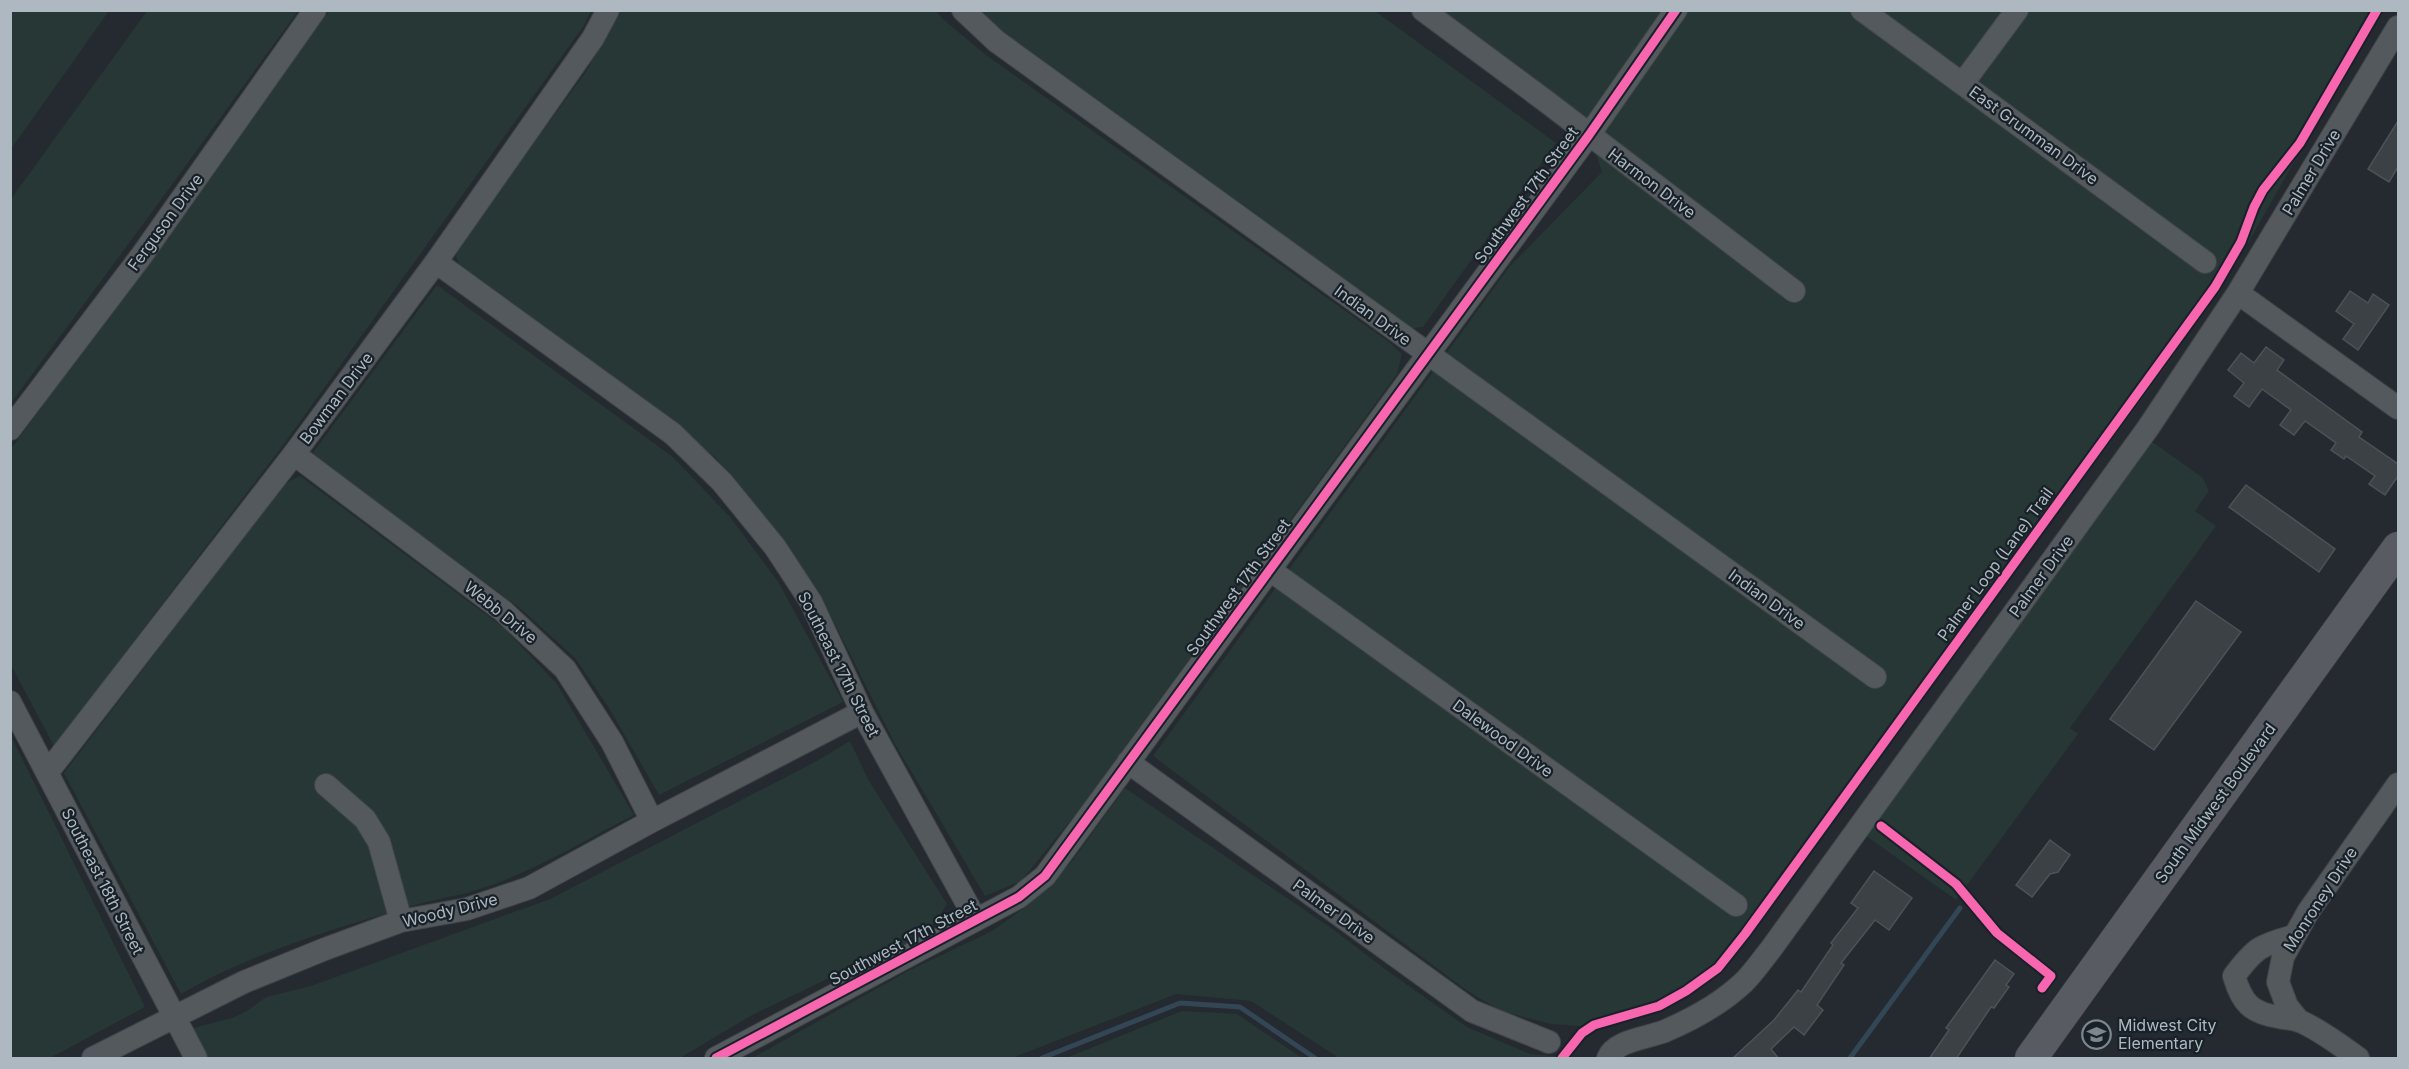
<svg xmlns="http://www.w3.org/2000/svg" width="2409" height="1069" viewBox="0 0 2409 1069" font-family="Inter,sans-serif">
<rect width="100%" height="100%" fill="#242a2f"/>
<path fill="#263735" d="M11 10 109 11 11 149 10 11Z
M147 11H298L163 197 11 403V199Z
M329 11H591L583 27 284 444 54 746 11 665V449Z
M621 11H936L944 20 986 55 1389 342 1402 354 1397 374 1075 815 1021 881 985 896 895 744 819 592 740 486 715 457 461 270 456 256 460 244 585 73Z
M980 11H1375L1556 143 1423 327 1407 329 1017 45Z
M1440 11H2380L2248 243 2169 363 1771 903 1700 987 1662 1011 1580 1026 1551 1024 1501 1011 1466 990 1153 756 1510 266 1602 172 1583 116Z
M437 285 673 457 730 517 779 583 843 702 659 795 609 708 575 658 521 609 312 454Z
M2151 441 2203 478 2209 491 2195 511 2216 526 2070 728 2078 734 1956 900 1866 836Z
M300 476 504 628 557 684 634 815C583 841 532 873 477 890 458 896 439 898 419 904 339 927 253 952 181 994L64 773 284 484Z
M11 736 145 1007 50 1058H11Z
M850 741 869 781 947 904 937 920 913 942 877 955 752 1015 680 1058H208L190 1029 232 1018 247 1011 266 997 311 986 550 899 815 762Z
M1125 788 1334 930 1385 969 1467 1027 1530 1054 1578 1058H1339L1251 1001 1176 994 1012 1058H752L910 970 992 931 1027 906 1069 865Z
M1182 1011 1237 1014 1302 1058H1066Z"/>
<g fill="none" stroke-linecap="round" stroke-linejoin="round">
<path stroke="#334655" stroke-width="5" d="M1042 1058 1180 1003 1240 1007 1315 1058
M1850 1058 1960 908"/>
</g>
<path fill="#3c4146" stroke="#4c5257" stroke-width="1.5" d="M2398 121V167L2389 182 2368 169Z
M2350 291 2368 303 2373 294 2389 305 2358 350 2343 339 2354 324 2336 311Z
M2266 347 2284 360 2277 370 2362 432 2359 437 2398 464V476L2385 495 2369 484 2375 476 2346 456 2344 459 2331 450 2336 443 2305 421 2294 435 2280 425 2291 410 2262 389 2249 407 2234 396 2244 383 2228 370 2241 353 2254 363Z
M2246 485 2335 549 2319 572 2229 507Z
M2196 601 2241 632 2154 750 2110 719Z
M2050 840 2070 855 2058 872 2050 874 2032 897 2016 885Z
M1874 871 1912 898 1889 930 1875 920 1841 963 1844 965 1817 1005 1823 1010 1804 1035 1794 1027 1771 1049 1779 1059H1732L1774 1020 1798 990 1801 992 1833 945 1831 943 1858 908 1851 903Z
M1995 960 2014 974 2006 985 2009 987 1994 1008 1991 1007 1956 1059H1929L1949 1030 1946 1028Z"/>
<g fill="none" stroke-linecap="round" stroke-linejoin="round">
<defs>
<path id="street" d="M963 10 996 41 1875 677
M1423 10 1547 102 1794 291
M1862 10 2205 262
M1963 83 2017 10
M436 262 673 434 722 482 775 547 811 602 862 712 976 920
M2238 293 2398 408
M10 429 142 255 315 10
M294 454 503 611 565 669 612 742 652 821
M1270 570 1736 905
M10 702 196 1058
M1128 762 1472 1011 1549 1042
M47 773 294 454 436 262 593 38 608 10
M326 785 365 819 379 842 401 921
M2294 936C2260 945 2255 948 2234 976 2242 1003 2251 1013 2279 1017 2287 1019 2295 1019 2302 1022 2323 1032 2340 1045 2358 1058
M2299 1021 2287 1006 2278 982 2283 957 2308 912 2398 784
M93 1058 244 982 325 949 401 921 467 909 529 888 652 821 862 712
M716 1058 1019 897 1045 876 1589 135 1676 10
M1608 1058C1615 1040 1648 1038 1665 1031 1693 1019 1722 1003 1744 982 1754 972 1762 960 1771 949L2148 428 2238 293 2398 27"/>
<path id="secondary" d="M2031 1058 2398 548"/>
</defs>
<use href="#street" stroke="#404448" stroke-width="24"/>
<use href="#secondary" stroke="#404448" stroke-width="33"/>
<use href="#street" stroke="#54595d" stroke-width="22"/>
<use href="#secondary" stroke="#585c62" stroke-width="32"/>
<defs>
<path id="cycleway" d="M1881 826 1956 884 1997 933 2051 976 2042 988
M716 1058 1019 897 1045 876 1589 135 1676 10
M1562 1058 1582 1033 1594 1025 1659 1006 1686 991 1718 968 1745 934 2215 287 2241 242 2254 207 2263 190 2300 143 2377 10"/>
</defs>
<use href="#cycleway" stroke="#192128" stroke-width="13"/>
<use href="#cycleway" stroke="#f766af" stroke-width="9"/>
</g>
<defs>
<symbol id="school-ring" viewBox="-11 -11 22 22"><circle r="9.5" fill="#192128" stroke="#7d868e" stroke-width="1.5"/><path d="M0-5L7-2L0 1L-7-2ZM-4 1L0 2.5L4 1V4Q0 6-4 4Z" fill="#7d868e"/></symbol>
</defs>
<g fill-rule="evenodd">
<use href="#school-ring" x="2080" y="1018" width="33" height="33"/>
</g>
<g text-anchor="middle" stroke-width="4.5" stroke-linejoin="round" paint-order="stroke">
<g font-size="16" fill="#adb8c1" stroke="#192128">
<text transform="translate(2034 135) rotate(36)" y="6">East Grumman Drive</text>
<text transform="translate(2311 172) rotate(-59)" y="6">Palmer Drive</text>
<text transform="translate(1652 183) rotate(37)" y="6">Harmon Drive</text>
<text transform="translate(1526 195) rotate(-54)" y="6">Southwest 17th Street</text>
<text transform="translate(165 222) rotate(-54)" y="6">Ferguson Drive</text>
<text transform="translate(1373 315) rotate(36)" y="6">Indian Drive</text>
<text transform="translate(336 398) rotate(-53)" y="6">Bowman Drive</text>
<text transform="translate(1995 564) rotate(-54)" y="6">Palmer Loop (Lane) Trail</text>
<text transform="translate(2041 576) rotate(-54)" y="6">Palmer Drive</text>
<text transform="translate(1238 587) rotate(-54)" y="6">Southwest 17th Street</text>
<text transform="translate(1767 599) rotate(36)" y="6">Indian Drive</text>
<text transform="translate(501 612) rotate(39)" y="6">Webb Drive</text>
<text transform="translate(839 664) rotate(63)" y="6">Southeast 17th Street</text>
<text transform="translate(1503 738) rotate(36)" y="6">Dalewood Drive</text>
<text transform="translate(2215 803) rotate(-54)" y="6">South Midwest Boulevard</text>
<text transform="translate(103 881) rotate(63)" y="6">Southeast 18th Street</text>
<text transform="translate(2320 899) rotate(-57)" y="6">Monroney Drive</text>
<text transform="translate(450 910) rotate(-14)" y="6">Woody Drive</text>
<text transform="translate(1334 911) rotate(36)" y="6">Palmer Drive</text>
<text transform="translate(903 942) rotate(-28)" y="6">Southwest 17th Street</text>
</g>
<g font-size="16" fill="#adb8c1" stroke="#192128" text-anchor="start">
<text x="2118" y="1031">Midwest City<tspan x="2118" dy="18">Elementary</tspan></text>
</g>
</g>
<rect width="2409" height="1069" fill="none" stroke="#adb8c1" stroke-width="24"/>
</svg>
